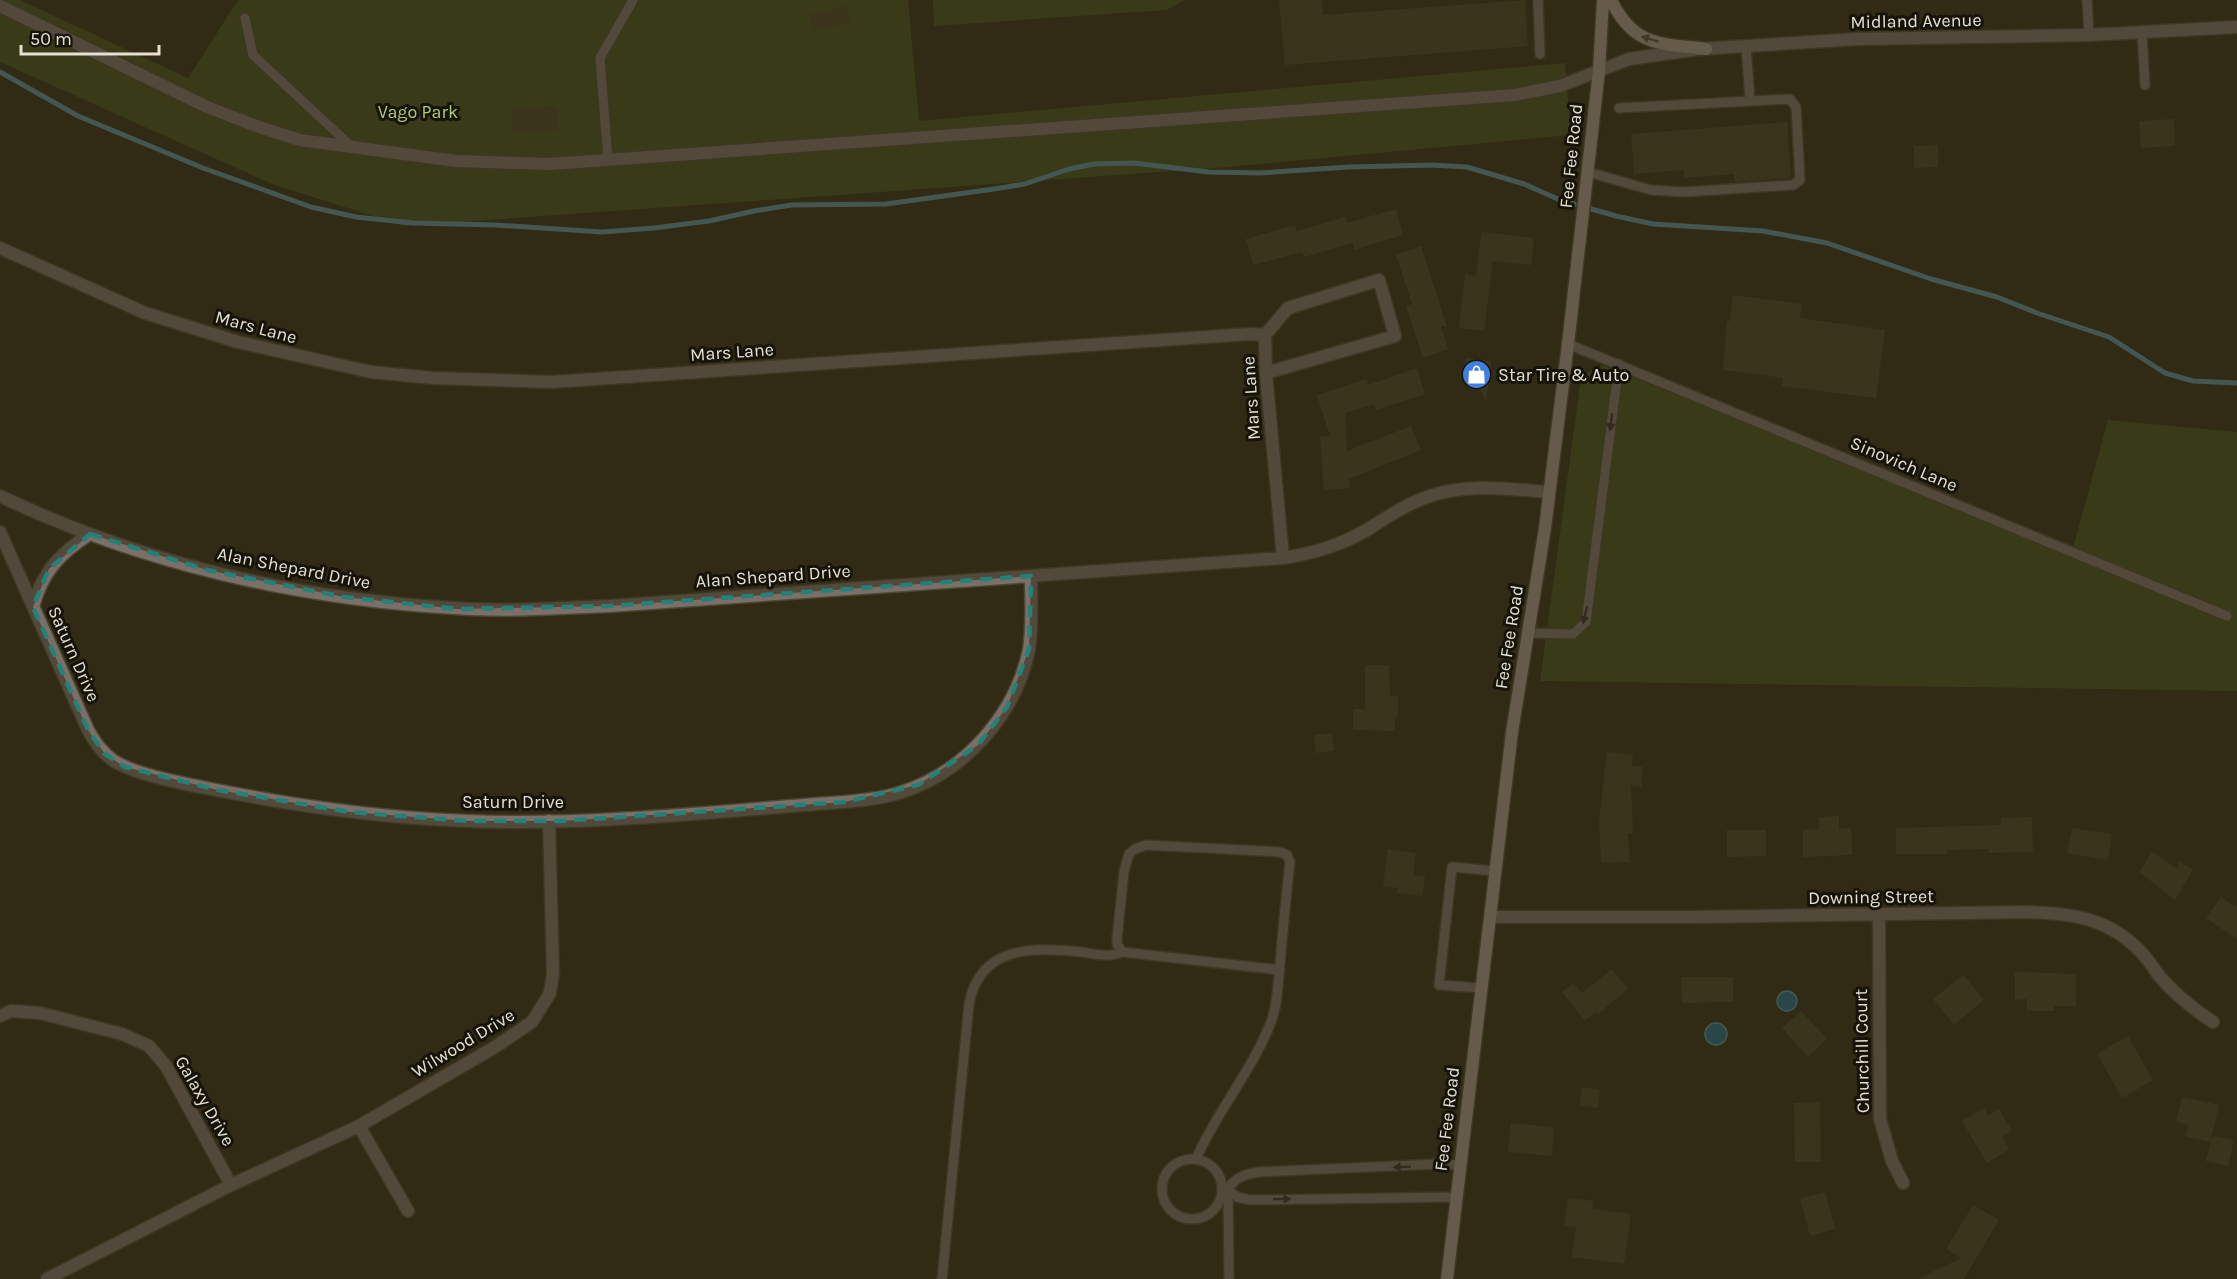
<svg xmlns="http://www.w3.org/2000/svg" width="2237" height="1279" viewBox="0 0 2237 1279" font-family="Karla,sans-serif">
<rect width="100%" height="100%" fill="#312a14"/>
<path fill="#404f1e" d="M0 0H20L188 78 238 0H908L919 121 1565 63 1571 135 1216 168 404 226 272 184 0 62Z
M933 0H1185L1166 10 934 26Z
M1605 366 2071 555 2108 420 2237 432V691L1540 681 1580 385C1585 374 1593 366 1605 366Z"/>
<path fill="#216a87" stroke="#5c8d9e" stroke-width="1.5" d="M1777 1001a10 10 0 1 1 20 0a10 10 0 1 1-20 0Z
M1705 1034a11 11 0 1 1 22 0a11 11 0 1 1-22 0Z"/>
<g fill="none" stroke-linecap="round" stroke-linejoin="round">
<path stroke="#5c8d9e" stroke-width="5" d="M0 72 78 116 203 168 311 207 356 217 413 223 495 225 602 232 654 228 709 221 754 211 791 205 886 204 994 189 1025 184 1069 169 1094 164 1134 163 1208 172 1260 173 1349 167 1431 165 1467 167 1524 184 1560 200 1616 216 1653 224 1763 231 1827 243 1931 279 1997 297 2037 313 2109 337 2165 373 2193 381 2237 383"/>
</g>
<path fill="#464029" d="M1279 0H1322L1323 15 1525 0 1528 46 1285 65Z
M845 6 850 22 814 31 809 15Z
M556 106 558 130 513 134 512 108Z
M2174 119 2175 146 2141 148 2139 121Z
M1787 122 1791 178 1735 182 1734 174 1684 178V170L1634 174 1631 134Z
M1938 145V167L1914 168V146Z
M1396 209 1403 235 1354 250 1353 243 1304 257 1303 252 1253 265 1246 239 1295 225 1297 231 1345 217 1347 223Z
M1481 232 1534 238 1531 265 1493 261 1484 331 1459 328 1465 274 1476 276Z
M1421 246 1447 327 1441 326 1448 349 1423 358 1406 306 1412 304 1396 255Z
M1733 295 1802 304 1800 318 1885 330 1876 398 1782 386 1783 378 1723 370 1727 321H1730Z
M1466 358 1491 361 1486 403 1476 377 1463 381Z
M1417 368 1425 394 1376 410 1374 404 1345 413 1347 451 1411 426 1421 450 1349 479 1350 488 1324 490 1320 437 1330 436 1317 395 1366 379 1368 385Z
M1365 665H1389L1390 696H1398V717H1395V731L1353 730V709H1365Z
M1332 733 1334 751 1316 753 1314 735Z
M1607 752 1633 755 1632 766 1643 767 1641 787 1631 786 1633 833H1628L1630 862 1601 863 1599 822Z
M1839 816V829L1851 828 1852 855 1803 857V830L1819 829V817Z
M2032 817 2033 852 1989 853V849L1947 850V854H1896V828L2001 825V818Z
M2072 828 2112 834 2108 860 2067 853Z
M1727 830H1766V856L1727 857Z
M1388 849 1416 853 1413 875 1425 876 1423 896 1397 893 1398 888 1383 886Z
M2152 852 2176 868 2180 862 2193 870 2175 900 2139 872Z
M2221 897 2237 908V939L2206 918Z
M1612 969 1628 989 1598 1014 1596 1012 1585 1021 1562 992 1573 983 1582 993Z
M2015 972 2076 974V1006H2054V1011H2027V999L2015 1000Z
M1963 975 1984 1000 1954 1025 1933 999Z
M1681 977H1733V1002L1682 1003Z
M1801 1011 1827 1039 1808 1057 1782 1028Z
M2128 1036 2153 1080 2122 1098 2097 1054Z
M1582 1087 1600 1089 1598 1108 1580 1105Z
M2182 1097 2219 1105 2210 1142 2185 1136 2188 1125 2176 1122Z
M1820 1102 1821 1162H1795L1794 1103Z
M1984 1108 1988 1115 1999 1109 2012 1131 2002 1137 2009 1149 1987 1163 1962 1121Z
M1511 1123 1554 1127 1552 1156 1508 1152Z
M2212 1136 2234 1140 2228 1166 2206 1161Z
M1825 1192 1835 1229 1810 1236 1800 1198Z
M1568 1198 1594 1201 1592 1209 1631 1214 1624 1264 1572 1257 1576 1227 1564 1226Z
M1973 1205 1999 1220 1964 1279H1918L1961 1258 1946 1249Z"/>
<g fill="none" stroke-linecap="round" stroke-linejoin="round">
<defs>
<path id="lane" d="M1538 0 1540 54
M2087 0 2089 35
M245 18 253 55 352 147
M2142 33 2145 85
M1746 46 1750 100
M608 160 600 58 633 0
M1588 172 1651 190 1684 192 1793 185 1800 180 1796 107 1790 99 1619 108
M1568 344 2227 616
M1528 633 1573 634 1586 622 1619 364
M1481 988 1439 985 1452 867 1496 871
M1162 1189a30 30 0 1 1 60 0a30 30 0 1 1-60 0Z
M1196 1159C1217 1111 1252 1071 1271 1022 1278 1004 1278 982 1280 963 1283 930 1286 896 1290 862L1287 855 1280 852 1146 845 1135 849 1129 854 1124 871 1117 939V944L1122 952 1280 970
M1225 1188 1237 1197 1250 1200 1456 1197
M942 1279 969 1004C980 945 1034 947 1081 952 1094 954 1110 958 1122 952
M1229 1279 1228 1188C1237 1177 1245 1174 1259 1172L1437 1164 1460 1165"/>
<path id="street" d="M0 6 207 107 262 128 300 140 456 161 550 164 1515 95 1560 86 1629 59 1699 49 1858 39 2089 35 2237 27
M0 248 145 313 238 342 371 372 433 378 552 382 1250 334 1265 335 1266 373 1283 558
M1265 335 1288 308 1379 280 1395 336 1266 373
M0 496C142 564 299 599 455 608 507 612 558 608 609 606L1283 558C1315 553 1342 545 1370 528 1389 516 1408 503 1430 496 1469 483 1508 489 1548 492
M0 532 88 730C95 742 102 753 114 761 139 777 202 787 232 793 310 808 388 818 467 821 593 826 719 811 844 802 863 800 881 799 899 793 964 773 1015 716 1029 650 1033 626 1031 600 1031 576
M33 607C42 572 60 553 90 534
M1879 915 1880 1119 1892 1161 1903 1183
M1490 917H1692L2025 912C2070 913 2107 917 2140 951 2148 959 2153 968 2160 977 2176 995 2193 1009 2213 1022
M0 1016 11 1011 40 1013 122 1034 149 1046 166 1066 231 1185
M359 1126 408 1211
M47 1279 231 1185 359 1126 495 1047 532 1022 550 993 553 974 549 821"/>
<path id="secondary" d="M1611 0C1634 47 1660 43 1706 49
M1447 1279 1512 732 1545 528 1568 344 1599 71 1603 0"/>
</defs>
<use href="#lane" stroke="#4e4732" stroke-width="12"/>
<use href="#street" stroke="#4e4732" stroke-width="15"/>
<use href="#secondary" stroke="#4e4732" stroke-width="15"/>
<use href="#lane" stroke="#7a7069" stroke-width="9"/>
<use href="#street" stroke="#7a7069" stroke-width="12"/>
<use href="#secondary" stroke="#a7988c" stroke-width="12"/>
</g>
<defs><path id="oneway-solid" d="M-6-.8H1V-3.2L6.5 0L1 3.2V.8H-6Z" transform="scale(1.5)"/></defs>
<use fill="#574f44" href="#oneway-solid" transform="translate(1650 39) rotate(-163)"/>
<g fill="#342f26">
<use href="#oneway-solid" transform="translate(1611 422) rotate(97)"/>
<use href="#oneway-solid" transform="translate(1585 615) rotate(104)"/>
<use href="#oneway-solid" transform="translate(1402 1167) rotate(178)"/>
<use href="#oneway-solid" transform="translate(1282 1199) rotate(-2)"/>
</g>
<path d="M0 0H2237V1279H0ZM90 534 207 570 344 597 457 609 609 606 1031 576 1029 649 1007 707 978 745 918 785 844 802 561 821H468L350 812 218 790 125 767 105 754 88 730 33 607 49 569Z" fill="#312a14" fill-opacity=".55" fill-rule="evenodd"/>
<path fill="none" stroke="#248178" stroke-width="4.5" stroke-dasharray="12 8" stroke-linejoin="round" d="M90 534 207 570 344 597 457 609 609 606 1031 576 1029 649 1007 707 978 745 918 785 844 802 561 821H468L350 812 218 790 125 767 105 754 88 730 33 607 49 569Z"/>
<defs>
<symbol id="shop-disc" viewBox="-11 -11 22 22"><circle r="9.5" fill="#3f7fe0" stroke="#161309"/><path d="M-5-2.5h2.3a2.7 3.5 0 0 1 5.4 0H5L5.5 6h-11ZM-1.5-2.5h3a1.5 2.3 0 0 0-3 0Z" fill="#fff"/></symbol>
</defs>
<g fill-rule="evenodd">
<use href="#shop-disc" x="1460" y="358" width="33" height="33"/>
</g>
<g text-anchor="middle" stroke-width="6" stroke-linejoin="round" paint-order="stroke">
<g font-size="18" fill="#e4e0d2" stroke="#161309">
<text transform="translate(1916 21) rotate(-1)" y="6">Midland Avenue</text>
<text transform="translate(1571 156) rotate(-84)" y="6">Fee Fee Road</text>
<text transform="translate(256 327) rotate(15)" y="6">Mars Lane</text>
<text transform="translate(732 352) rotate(-4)" y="6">Mars Lane</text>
<text transform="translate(1251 398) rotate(-94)" y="6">Mars Lane</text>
<text transform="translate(1904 464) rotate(23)" y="6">Sinovich Lane</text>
<text transform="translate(294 568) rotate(11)" y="6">Alan Shepard Drive</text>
<text transform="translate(773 576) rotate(-4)" y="6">Alan Shepard Drive</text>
<text transform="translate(1509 637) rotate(-81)" y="6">Fee Fee Road</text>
<text transform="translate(74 654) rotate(66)" y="6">Saturn Drive</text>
<text x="513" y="808">Saturn Drive</text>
<text transform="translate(1871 897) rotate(-1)" y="6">Downing Street</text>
<text transform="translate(463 1043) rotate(-31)" y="6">Wilwood Drive</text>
<text transform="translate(1862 1051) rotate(-91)" y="6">Churchill Court</text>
<text transform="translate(205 1101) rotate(60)" y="6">Galaxy Drive</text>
<text transform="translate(1447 1119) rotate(-83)" y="6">Fee Fee Road</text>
</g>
<g font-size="18" fill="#afcc79" stroke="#161309">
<text x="418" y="118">Vago Park</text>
</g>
<g font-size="18" fill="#e4e0d2" stroke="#161309" text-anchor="start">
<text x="1498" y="381">Star Tire &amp; Auto</text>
</g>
</g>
<path d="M21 45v9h138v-9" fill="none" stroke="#e4e0d2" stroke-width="3"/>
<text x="30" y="45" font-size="18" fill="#e4e0d2" stroke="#161309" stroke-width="4.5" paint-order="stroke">50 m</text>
</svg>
